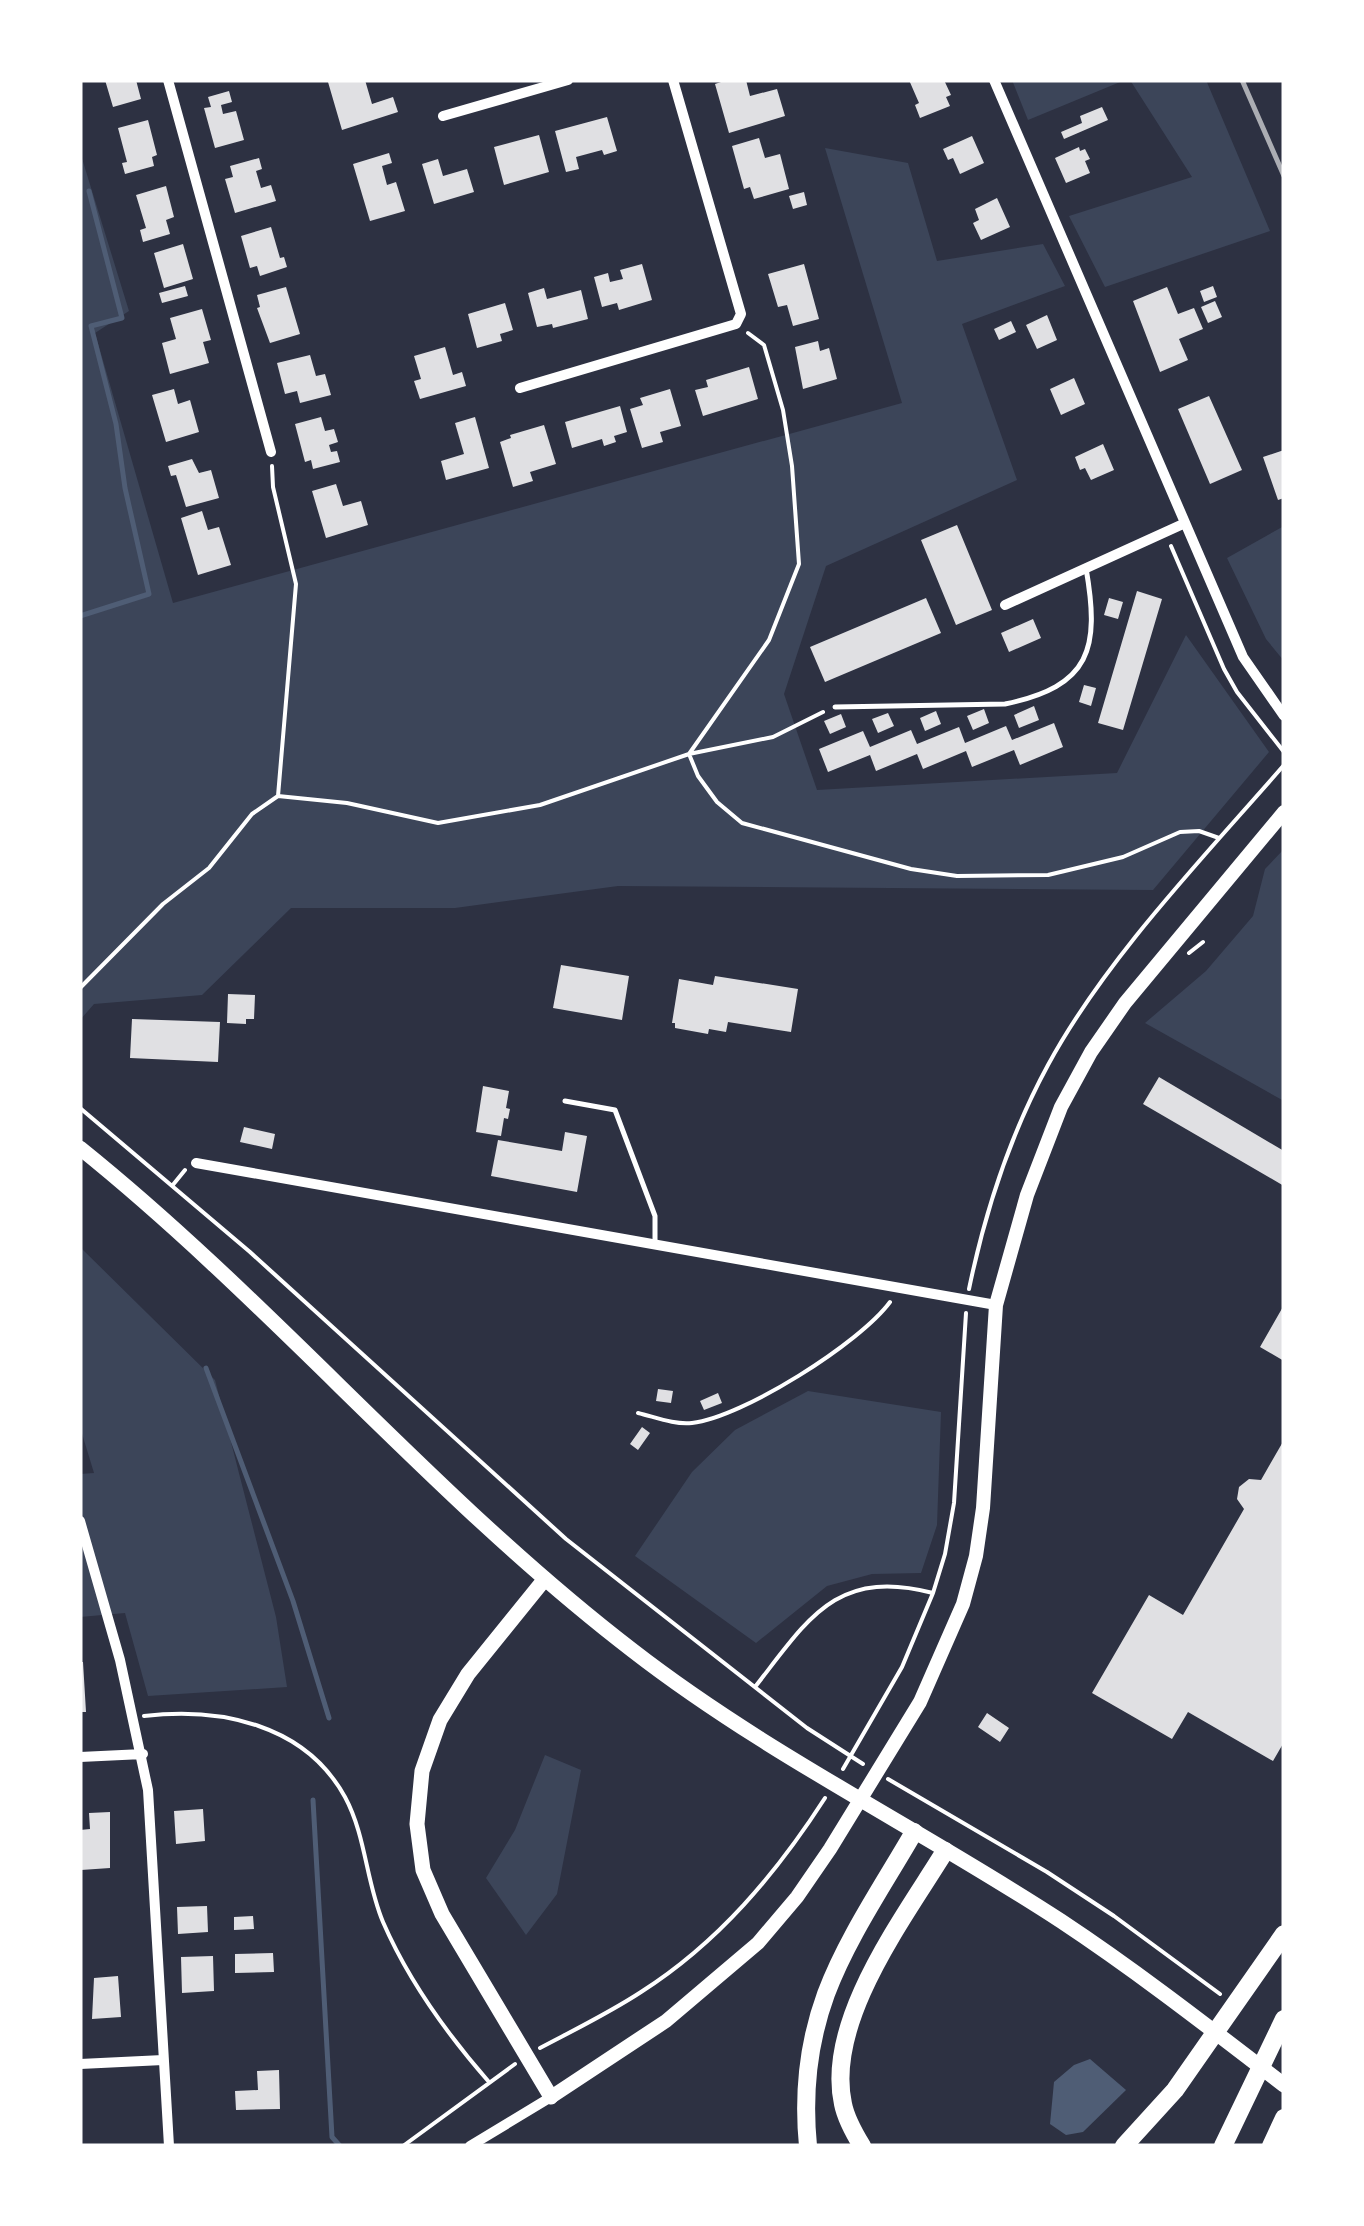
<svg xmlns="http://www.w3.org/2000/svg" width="1364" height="2226" viewBox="0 0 1364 2226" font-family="'Alegreya Sans',sans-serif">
<rect width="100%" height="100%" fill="#2d3142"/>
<path fill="#3c4559" d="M1012 80H1125L1028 120Z
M1130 80H1206L1270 231 1105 287 1069 216 1192 177Z
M825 148 908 163 937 261 1043 244 1065 286 962 324 1017 480 826 566 784 694 817 790 1117 773 1186 635 1269 752 1153 890 618 886 455 908H291L202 995 94 1004 80 1020V152L129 311 95 333 173 603 902 403Z
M1284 526V661L1266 639 1227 558Z
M1284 849V1101L1145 1023 1206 971 1253 916 1265 869Z
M80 1247 215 1380 276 1617 287 1687 148 1696 125 1613 80 1617V1474L94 1473 80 1427Z
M808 1391 941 1412 937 1525 921 1573 872 1574 827 1586 756 1643 635 1556 692 1472 735 1430Z
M545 1755 581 1770 557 1894 526 1935 486 1878 515 1830Z"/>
<path fill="#4f5d75" d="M1090 2059 1126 2090 1083 2132 1066 2135 1050 2124 1054 2082 1074 2065Z"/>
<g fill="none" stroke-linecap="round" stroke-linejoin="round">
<path stroke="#4f5d75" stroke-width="5" d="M80 616 149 594 125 488 116 424 91 326 122 318 89 191
M206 1368 293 1601 329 1718
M313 1800 332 2137 340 2146"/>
</g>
<path fill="#e0e0e3" d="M105 80H136L141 99 113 107Z
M334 80H365L372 104 393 97 398 112 342 130 328 82Z
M727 80H746L750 96 777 89 785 116 729 133 715 84Z
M909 80H944L951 95 946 97 950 106 920 118 915 105 919 103Z
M229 91 232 102 221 105 223 114 236 111 244 140 215 148 204 108 211 107 208 97Z
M1102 107 1108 120 1064 139 1061 132 1082 123 1080 116Z
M607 117 617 151 604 155 602 150 576 157 579 169 566 172 555 131Z
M148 120 157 155 152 157 154 166 125 174 122 163 127 162 118 128Z
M539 135 549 172 504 185 494 147Z
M972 136 984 163 960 174 953 158 948 160 943 149Z
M759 138 765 158 780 154 789 189 754 199 750 187 744 189 732 146Z
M1079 147 1080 151 1085 149 1090 159 1085 161 1090 173 1066 183 1055 158Z
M389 153 392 163 382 166 387 185 396 182 405 211 370 221 353 164Z
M259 158 262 169 256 171 261 188 271 185 276 201 235 213 225 179 233 177 230 166Z
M438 159 443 176 467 169 474 192 434 204 422 164Z
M166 186 174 217 166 220 170 234 143 242 140 230 146 228 136 195Z
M804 192 807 205 793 209 789 196Z
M997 198 1010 227 981 240 973 223 979 220 975 209Z
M271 227 280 258 284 257 287 267 260 276 257 266 250 268 241 236Z
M183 244 193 279 164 288 154 253Z
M642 264 652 300 619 310 617 303 602 307 594 277 608 273 610 282 623 279 620 270Z
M804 264 819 319 793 326 787 305 778 307 768 274Z
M185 286 188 296 162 303 159 293Z
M1213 286 1217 297 1204 302 1200 291Z
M286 287 300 334 270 343 257 308 260 307 257 295Z
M1167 287 1178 314 1194 308 1203 329 1179 339 1188 360 1160 372 1133 301Z
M544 288 547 299 581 290 588 319 553 328 552 324 537 327 528 293Z
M1215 301 1222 317 1208 323 1201 307Z
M505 303 513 330 500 334 502 341 477 348 468 314Z
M202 309 211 340 203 342 209 363 170 374 162 343 176 339 170 318Z
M1047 315 1057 340 1037 349 1026 325Z
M1011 321 1016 332 999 340 994 329Z
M818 341 820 351 829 348 837 379 803 389 795 347Z
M445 347 453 375 462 372 466 386 420 399 414 381 421 379 414 356Z
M310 355 316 376 325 374 331 395 300 403 297 391 285 394 277 363Z
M749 367 758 399 703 416 695 390 708 387 706 380Z
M1074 378 1085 404 1061 415 1050 389Z
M174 389 178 404 190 400 199 432 166 442 152 395Z
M670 389 681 426 660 432 663 442 642 448 630 409 643 405 640 398Z
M1209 396 1242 470 1210 484 1178 409Z
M620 406 627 432 614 436 616 442 604 446 602 439 572 448 565 422Z
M321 417 325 431 334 429 338 442 329 445 331 452 337 451 340 462 313 469 311 460 305 462 295 424Z
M475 417 489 468 446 480 441 461 464 454 455 423Z
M544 425 556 464 530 472 533 481 513 487 500 442 511 438 510 435Z
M1103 444 1114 470 1091 480 1085 468 1080 470 1075 457Z
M1284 450V498L1278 500 1263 457Z
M192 459 199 473 211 470 219 498 186 507 176 475 171 476 168 466Z
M336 484 343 506 361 501 368 525 326 538 312 491Z
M202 511 208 530 219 527 231 565 198 575 181 518Z
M957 525 992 610 956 625 921 540Z
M1137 591 1162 599 1123 730 1098 723Z
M926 598 941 633 825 682 810 647Z
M1109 598 1123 602 1118 619 1104 615Z
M1033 619 1041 638 1009 652 1001 633Z
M1084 685 1096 688 1091 706 1079 702Z
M1034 706 1039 720 1019 728 1014 715Z
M984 709 989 723 973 730 967 716Z
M936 711 941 724 925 731 920 718Z
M888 713 894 726 878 733 872 719Z
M841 714 846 727 830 734 824 721Z
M1054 723 1063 747 1020 765 1014 750 972 767 966 751 923 769 917 754 876 771 870 755 828 772 819 749 863 731 870 747 911 730 917 744 959 727 965 743 1006 726 1012 740Z
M561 965 629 976 622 1020 553 1008Z
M715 976 798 989 791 1032 728 1022 726 1032 709 1029 708 1034 675 1028V1023H672L679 979 713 985Z
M228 994 255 995 254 1019H246V1024L227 1023Z
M132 1019 220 1022 218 1062 130 1058Z
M1159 1077 1284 1151V1186L1143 1104Z
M483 1086 509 1091 506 1108 510 1109 508 1119 504 1118 501 1136 476 1132Z
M244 1127 275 1134 272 1149 240 1142Z
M565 1132 587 1136 577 1192 491 1176 498 1140 562 1151Z
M1284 1305V1361L1260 1347Z
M658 1389 673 1391 671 1403 656 1401Z
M718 1393 722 1403 704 1410 700 1401Z
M642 1427 650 1433 638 1450 630 1444Z
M1284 1440V1742L1273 1761 1188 1712 1172 1739 1092 1693 1149 1595 1183 1615 1244 1509 1237 1499 1239 1487 1249 1479 1261 1480Z
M80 1662H83L86 1712H80Z
M987 1713 1009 1728 1000 1742 978 1727Z
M203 1809 205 1841 176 1844 174 1811Z
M110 1812V1868L81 1870 80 1830 90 1829 89 1813Z
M207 1906 208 1932 178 1934 177 1907Z
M253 1916 254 1929 234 1930V1917Z
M273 1953 274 1972 235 1973V1954Z
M213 1956 214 1991 182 1993 181 1957Z
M118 1976 121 2017 92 2019 94 1978Z
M279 2070 280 2109 236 2110 235 2091 258 2090 257 2071Z"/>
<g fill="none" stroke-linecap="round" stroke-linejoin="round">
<path stroke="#fff" stroke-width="4" d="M748 333 764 345 783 410 792 466 799 564 769 640 689 754 698 776 717 802 742 823 911 869 957 876 1048 875 1123 857 1180 832 1199 831 1219 838
M1171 546 1224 669 1237 692 1284 752
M278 796 347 803 438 823 540 805 689 754 773 737 823 712
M1189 953 1203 942
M80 988 163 904 209 868 252 814 278 796 296 584 273 487 272 466
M80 1108 250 1252 566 1539 807 1728 863 1764
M172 1186 185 1170
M969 1289C985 1212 1010 1135 1048 1065 1106 958 1204 857 1284 765
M638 1413C655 1417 674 1425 692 1423 743 1417 860 1343 890 1302
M755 1687C809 1618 836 1568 933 1593
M144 1716C220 1707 305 1724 345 1797 366 1836 366 1882 383 1922 409 1982 447 2034 489 2082
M843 1769 902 1667 933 1593 945 1554 954 1503 966 1313
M888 1779 1047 1872 1114 1916 1220 1994
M540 2048C574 2030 609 2013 641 1992 718 1943 776 1874 825 1798
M403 2146 515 2064"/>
<path stroke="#fff" stroke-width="5" d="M835 707 1005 704C1091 686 1100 649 1086 568
M565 1101 615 1110 655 1216V1242"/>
<path stroke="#fff" stroke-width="10" d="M168 80 271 452
M994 80 1243 657 1284 716
M443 116 568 80
M520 388 736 324 741 314 673 80
M1005 605 1183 524
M196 1163 996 1305
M80 1521 120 1660 148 1790 169 2146
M80 1757 143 1754
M80 2064 163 2060
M470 2146 551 2097"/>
<path stroke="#fff" stroke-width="14" d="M551 2097 666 2021 758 1943 797 1897 830 1849 920 1702 963 1604 976 1556 983 1508 996 1305 1027 1195 1061 1107 1091 1052 1125 1003 1284 812"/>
<path stroke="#fff" stroke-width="15" d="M80 1148C274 1304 434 1498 632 1650 766 1754 919 1828 1061 1921 1138 1972 1211 2029 1284 2085
M544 1580 468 1674 440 1720 422 1771 417 1824 423 1870 442 1914 551 2097"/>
<path stroke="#fff" stroke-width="18" d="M808 2146C803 2095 808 2043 826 1994 847 1938 884 1884 914 1832
M862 2146C854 2133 846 2119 843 2104 825 2021 904 1918 945 1851
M1124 2146 1175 2090 1284 1934
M1223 2146 1284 2019
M1271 2146 1284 2118"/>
<path stroke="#abadb3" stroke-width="5" d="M1242 80 1284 176"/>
</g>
<rect width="1364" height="2226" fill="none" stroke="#ffffff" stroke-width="165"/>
</svg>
